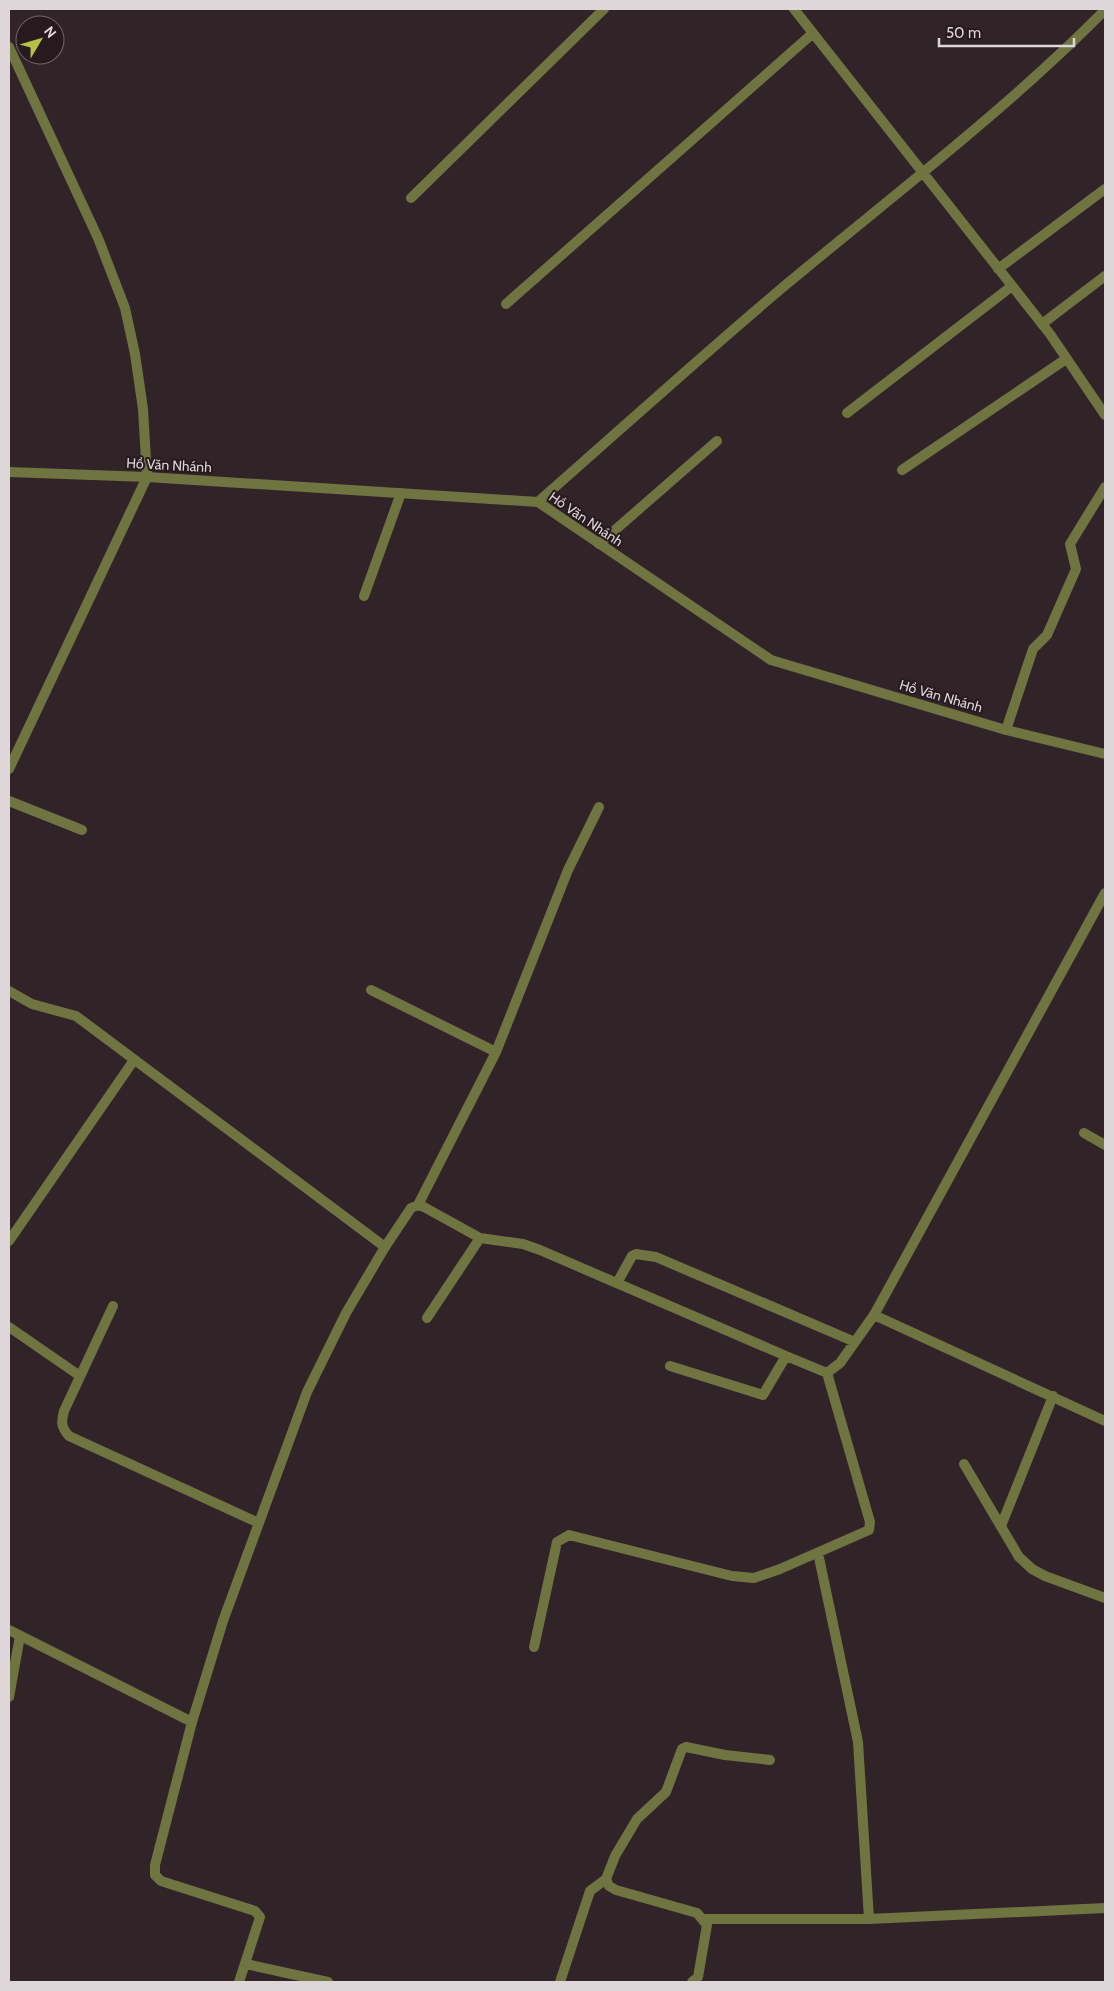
<svg xmlns="http://www.w3.org/2000/svg" width="1114" height="1991" viewBox="0 0 1114 1991" font-family="Cabin,sans-serif">
<rect width="100%" height="100%" fill="#312429"/>
<g fill="none" stroke-linecap="round" stroke-linejoin="round">
<path stroke="#6f7440" stroke-width="10" d="M1042 324 1105 276
M364 596 401 493
M9 991 32 1004 76 1016 385 1247
M874 1315 1105 893
M1001 1526 1053 1396
M9 1630 192 1722
M9 1697 20 1636
M560 1982 590 1891 606 1879"/>
<path stroke="#6f7440" stroke-width="10" d="M794 9 1050 334 1105 415
M9 47 98 238 125 308 135 354 143 409 147 477 9 769
M411 198 604 9
M998 269 1105 189
M506 304 812 34
M847 413 1012 286
M902 470 1066 359
M538 502C619 431 699 358 782 288 891 197 1005 111 1105 10
M599 544 717 441
M1006 730 1033 649 1047 635 1076 569 1070 544 1105 487
M9 801 82 830
M371 990 496 1052 418 1205
M496 1052 568 870 599 807
M1084 1133 1105 1145
M9 1241 134 1060
M617 1283 632 1256 636 1254 656 1257 855 1342
M113 1306 64 1411C61 1422 61 1427 69 1436L259 1523
M427 1318 480 1238
M9 1327 80 1376
M670 1366 763 1395 786 1356 827 1373 840 1363 874 1315 1105 1421
M964 1464 1019 1557 1032 1569 1045 1576 1105 1598
M818 1553 858 1742 869 1919
M534 1647 557 1542 569 1535 732 1576 754 1578 780 1569 869 1530 870 1522 827 1373
M704 1919H869L1105 1908
M246 1964 328 1982
M239 1982 260 1917 255 1911 161 1881 155 1875V1865L192 1722 223 1621 307 1392 346 1313 385 1247 411 1208 418 1205 424 1207 480 1238 523 1244 540 1250 786 1356
M692 1982 698 1977 707 1925 697 1913 616 1890 609 1886 606 1879 615 1856 637 1819 666 1792 682 1749 686 1747 725 1755 770 1760"/>
<path stroke="#6f7440" stroke-width="10" d="M9 472 147 477 538 502 771 660 1006 730 1105 754"/>
</g>
<g text-anchor="middle" stroke-width="4" stroke-linejoin="round" paint-order="stroke">
<g font-size="14" fill="#dfd6d9" stroke="#271a1f">
<text transform="translate(169 465) rotate(3)" y="5">Hồ Văn Nhánh</text>
<text transform="translate(586 519) rotate(34)" y="5">Hồ Văn Nhánh</text>
<text transform="translate(941 696) rotate(16)" y="5">Hồ Văn Nhánh</text>
</g>
</g>
<rect width="1114" height="1991" fill="none" stroke="#dfd6d9" stroke-width="20"/>
<g transform="translate(40 40) rotate(52)"><circle r="24" fill="#271a1f" stroke="#716569"/>
<path d="M0-4L9 19L0 12L-9 19Z" fill="#b7c148"/>
<text y="-8" font-size="14" font-weight="bold" text-anchor="middle" fill="#dfd6d9">N</text>
</g>
<path d="M939 38v8h135v-8" fill="none" stroke="#dfd6d9" stroke-width="2.5"/>
<text x="946" y="38" font-size="15" fill="#dfd6d9" stroke="#271a1f" stroke-width="4" paint-order="stroke">50 m</text>
</svg>
